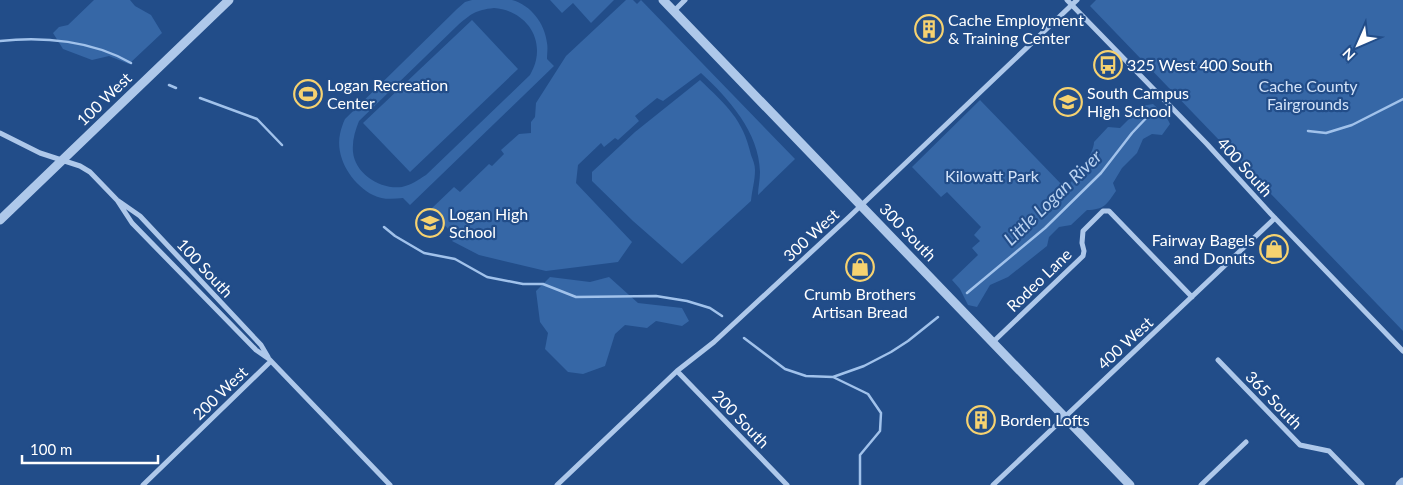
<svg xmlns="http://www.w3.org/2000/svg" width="1403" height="485" viewBox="0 0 1403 485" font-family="Lato,sans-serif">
<rect width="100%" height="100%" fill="#224d89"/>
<path fill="#3667a6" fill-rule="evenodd" d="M94 0H130L135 6 151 15 162 33 129 64 109 56 92 60 63 49 53 33 59 27 68 25Z
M472 0H512C531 5 545 24 547 43 548 48 547 54 547 59L554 66 410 205 403 198C393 199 382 200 373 195 352 184 335 158 340 134 341 129 343 123 345 119L457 9 465 2ZM494 8C521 10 542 32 536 60 535 65 532 71 530 75L426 175C418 180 411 185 402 187 381 190 355 174 353 152 352 141 355 131 359 121L457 26C471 14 475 10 494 8Z
M550 0H614L591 23 573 3 562 13Z
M626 0H633L637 4 641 0 795 159 758 195C758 188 760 180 760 172 759 132 729 99 701 73L663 101 657 98 635 116 639 121 618 140 615 138 604 147 601 143 578 165 576 183 632 242 618 262 546 271 479 255 452 241 455 237 431 209 454 187 460 192 489 164 492 166 504 154 501 150 519 134 531 133V122L535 117 536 103 566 56Z
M1096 0H1403V331L1090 6Z
M472 20 518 69 410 172 363 123Z
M700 80C726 105 743 119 751 155 753 160 755 165 755 170 755 181 752 190 751 201L682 264 633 221 592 181V172L635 132Z
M980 100 1065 188C1075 180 1094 154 1094 142L1108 127 1120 128 1142 106 1153 104 1166 116 1170 124 1162 135 1152 134 1143 139 1137 153 1122 168 1113 183 1116 191C1107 204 1104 210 1087 210L1071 225 1059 227 1049 237 1047 246 1008 277 990 285 977 307 968 305 960 289 952 280 978 255 972 248 980 241 974 235 981 227 947 192 941 197 912 167Z
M550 277 590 282 609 277 638 303 682 308 689 321 682 326 656 321 647 328 625 325 615 334 605 366 583 374 568 372 545 349 548 333 540 322 536 291Z"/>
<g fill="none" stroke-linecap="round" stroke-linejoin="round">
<path stroke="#a1c2eb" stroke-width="2.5" d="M0 41C44 36 93 41 131 63
M169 85 176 88
M200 98 257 119 282 145
M1308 131 1326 133 1352 125 1403 99
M384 227 395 236 424 253 455 259 487 277 523 284H543L576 297 656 296 687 301 710 308 722 316
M967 293 1045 228 1101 173 1132 133 1150 114
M744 338 785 369 806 376 833 377 864 366 891 352 908 341 938 317
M833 377 868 394 881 413 880 431 860 455V485"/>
<path stroke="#aec8ea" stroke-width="5" d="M1067 0 1207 144 1271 214 1403 351
M674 11 685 0
M0 133 40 153 80 166 90 172 117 200 140 216 261 345 268 357
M117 200 132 223 256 350 269 359 390 485
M993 342 1083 256 1084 251 1082 243 1083 231 1103 211H1109L1192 297
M1218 360 1300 445 1329 451 1362 485
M677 371 787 485
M143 485 271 361
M557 485 677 371 714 342 849 217 1077 0
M993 485 1275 218
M1201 485 1246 442"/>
<path stroke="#aec8ea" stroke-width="9" d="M663 0 1130 485
M0 220 229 0
M1400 485 1403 482"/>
</g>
<defs>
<symbol id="building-ring" viewBox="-11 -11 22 22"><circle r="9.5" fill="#224d89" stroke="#f6d270" stroke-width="1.5"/><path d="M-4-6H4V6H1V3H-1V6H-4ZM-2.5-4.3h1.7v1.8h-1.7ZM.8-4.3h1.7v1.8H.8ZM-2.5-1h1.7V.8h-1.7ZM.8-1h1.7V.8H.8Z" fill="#f6d270"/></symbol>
<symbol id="bus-ring" viewBox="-11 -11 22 22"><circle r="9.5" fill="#224d89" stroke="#f6d270" stroke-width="1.5"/><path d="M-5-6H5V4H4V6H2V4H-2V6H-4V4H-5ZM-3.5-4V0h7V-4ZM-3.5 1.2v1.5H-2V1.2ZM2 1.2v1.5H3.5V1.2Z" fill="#f6d270"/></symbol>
<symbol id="stadium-ring" viewBox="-11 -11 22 22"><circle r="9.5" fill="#224d89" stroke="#f6d270" stroke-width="1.5"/><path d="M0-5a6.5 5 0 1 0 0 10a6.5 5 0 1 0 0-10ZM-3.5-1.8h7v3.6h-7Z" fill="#f6d270"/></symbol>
<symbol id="school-ring" viewBox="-11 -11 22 22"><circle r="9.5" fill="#224d89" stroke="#f6d270" stroke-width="1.5"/><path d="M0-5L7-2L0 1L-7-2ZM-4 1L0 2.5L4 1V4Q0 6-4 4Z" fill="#f6d270"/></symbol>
<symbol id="shop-ring" viewBox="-11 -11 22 22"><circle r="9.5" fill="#224d89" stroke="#f6d270" stroke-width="1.5"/><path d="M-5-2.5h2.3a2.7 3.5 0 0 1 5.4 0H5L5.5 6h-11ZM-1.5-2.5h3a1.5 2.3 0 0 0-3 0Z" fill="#f6d270"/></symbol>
</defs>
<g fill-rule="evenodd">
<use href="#building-ring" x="913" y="13" width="32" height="32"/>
<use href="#bus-ring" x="1092" y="49" width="32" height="32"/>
<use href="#stadium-ring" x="292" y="78" width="32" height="32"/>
<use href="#school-ring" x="1052" y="86" width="32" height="32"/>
<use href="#school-ring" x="414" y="207" width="32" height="32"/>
<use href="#shop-ring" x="1258" y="233" width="32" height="32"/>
<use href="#shop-ring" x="844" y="251" width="32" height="32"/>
<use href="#building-ring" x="965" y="404" width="32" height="32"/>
</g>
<g text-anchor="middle" stroke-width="4.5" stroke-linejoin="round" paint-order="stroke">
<g font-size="16" fill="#fff" stroke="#224d89" text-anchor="start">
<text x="948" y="26">Cache Employment<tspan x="948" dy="18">&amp; Training Center</tspan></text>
<text x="1127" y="71">325 West 400 South</text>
<text x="327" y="91">Logan Recreation<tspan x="327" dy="18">Center</tspan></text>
<text x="1087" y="99">South Campus<tspan x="1087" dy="18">High School</tspan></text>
<text x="449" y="220">Logan High<tspan x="449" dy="18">School</tspan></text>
<text x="1255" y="246" text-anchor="end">Fairway Bagels<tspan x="1255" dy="18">and Donuts</tspan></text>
<text x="860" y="300" text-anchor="middle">Crumb Brothers<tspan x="860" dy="18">Artisan Bread</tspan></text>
<text x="1000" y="426">Borden Lofts</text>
</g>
<g font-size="16" fill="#d2e2f8" stroke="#224d89">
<text x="1308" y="92">Cache County<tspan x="1308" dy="18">Fairgrounds</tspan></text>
<text x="992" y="182">Kilowatt Park</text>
</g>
<g font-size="16" fill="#fff" stroke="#224d89">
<text transform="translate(104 99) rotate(-44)" y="6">100 West</text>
<text transform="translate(1245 167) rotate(48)" y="6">400 South</text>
<text transform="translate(908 232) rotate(46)" y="6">300 South</text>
<text transform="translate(811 235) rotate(-43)" y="6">300 West</text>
<text transform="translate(205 268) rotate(47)" y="6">100 South</text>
<text transform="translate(1039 280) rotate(-44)" y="6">Rodeo Lane</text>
<text transform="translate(1125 343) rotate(-43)" y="6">400 West</text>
<text transform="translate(220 393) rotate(-44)" y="6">200 West</text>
<text transform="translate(1274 400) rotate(46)" y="6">365 South</text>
<text transform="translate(741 419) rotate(46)" y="6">200 South</text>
</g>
<g font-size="18" font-style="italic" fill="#b9d2f1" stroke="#224d89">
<text transform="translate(1053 198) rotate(-44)" y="6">Little Logan River</text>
</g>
</g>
<g transform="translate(1358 45) rotate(225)" stroke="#224d89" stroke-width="4" paint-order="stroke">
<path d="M0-4L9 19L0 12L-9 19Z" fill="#ffffff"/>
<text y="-8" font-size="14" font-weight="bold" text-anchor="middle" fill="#ffffff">N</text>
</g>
<path d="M22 455v8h136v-8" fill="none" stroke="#ffffff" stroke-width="2.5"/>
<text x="30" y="455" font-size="15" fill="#ffffff" stroke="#224d89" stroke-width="4" paint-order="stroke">100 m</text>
</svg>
